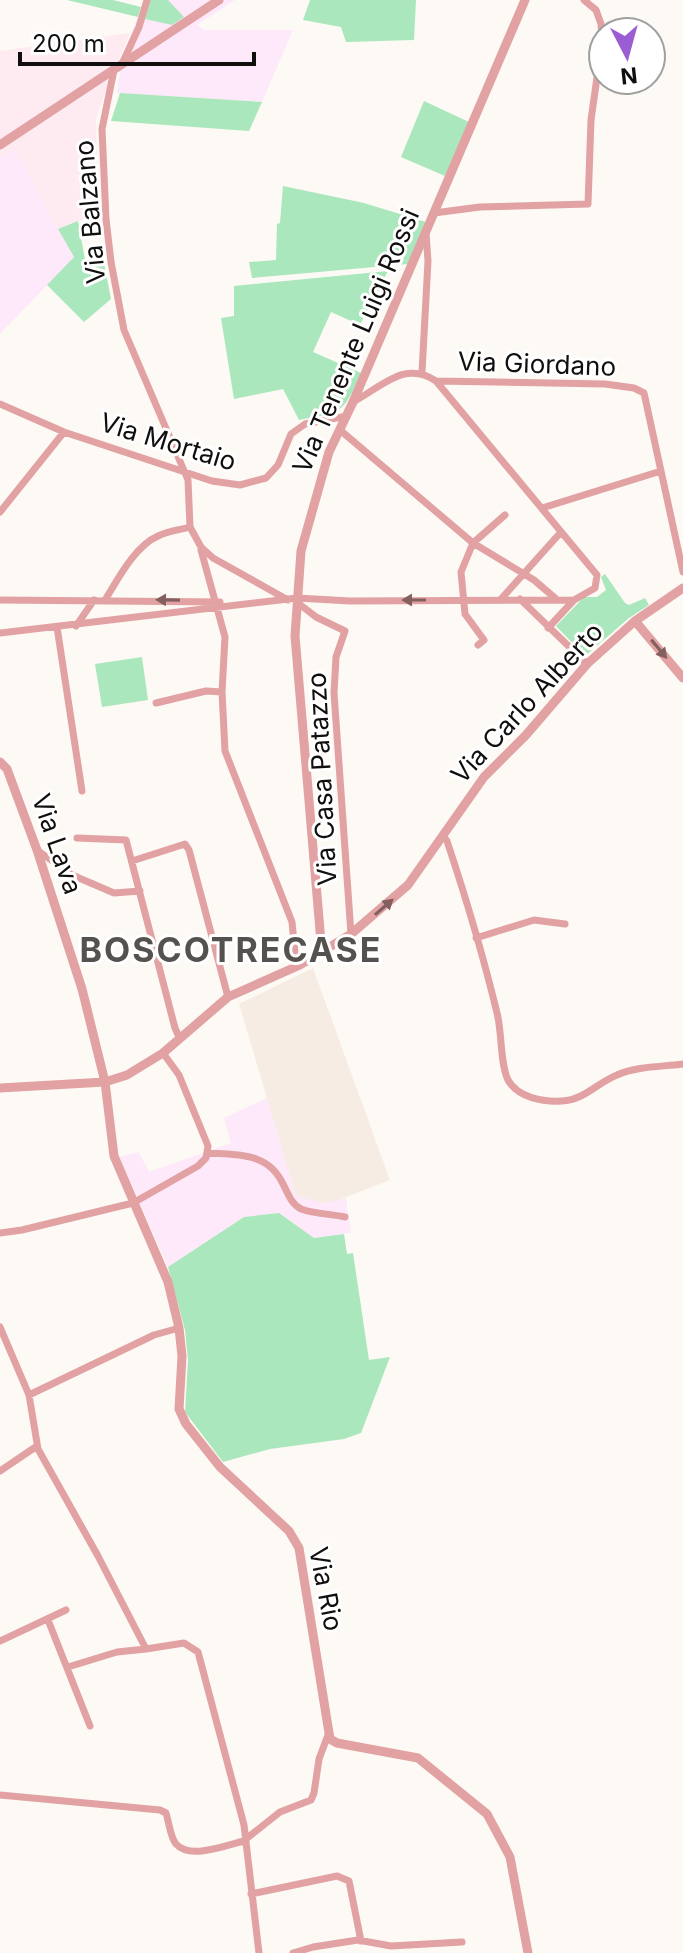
<svg xmlns="http://www.w3.org/2000/svg" width="683" height="1953" viewBox="0 0 683 1953" font-family="Inter,sans-serif">
<rect width="100%" height="100%" fill="#fdf9f5"/>
<path fill="#fde9f9" d="M168 0H235L197 25 204 30H293L262 102 117 93 122 56 138 17 172 25Z
M14 148 74 257 0 334V157Z
M267 1098 296 1196 339 1200 346 1198 351 1233 314 1238 279 1213 244 1217 168 1267 119 1157 139 1152 149 1172 231 1143 224 1118Z"/>
<path fill="#feeaf1" d="M130 33 101 103 96 120 99 213 58 229 14 149 0 157V51Z"/>
<path fill="#f6ece3" d="M313 968 390 1180 339 1200 323 1203 296 1196 239 1004Z"/>
<path fill="#abe7bc" d="M67 0H113L141 7 138 17Z
M150 0H168L184 17 172 25 145 19Z
M310 0H416L414 40 346 42 341 27 303 20Z
M120 93 262 102 249 131 111 121Z
M424 101 469 122 445 176 401 157Z
M283 186 364 203 426 222 408 264 252 278 249 262 276 260 277 224 280 223Z
M78 221 86 265 104 263 111 299 84 322 47 285 74 257 58 229Z
M388 271 360 325 331 312 313 352 361 373C343 414 343 412 299 420L283 389 234 399 221 318 234 316V286Z
M605 574 625 603 629 605 645 598 649 605 629 618 585 656 556 626 584 597H597L606 590 601 577Z
M142 657 148 700 102 707 95 664Z
M279 1213 314 1238 344 1234 347 1254 353 1253 369 1360 390 1357 361 1433 344 1439 270 1449 223 1462 185 1412 188 1360 185 1330 168 1267 244 1217Z"/>
<g fill="none" stroke-linecap="round" stroke-linejoin="round">
<path stroke="#e2a1a2" stroke-width="7" d="M122 64 139 27 147 0
M114 70 102 129 106 219 111 262 124 330 188 480 190 527 201 547 213 558 288 600
M434 213 480 207 588 204 591 120 602 42 601 24 596 10 584 0
M422 372 428 261 426 233
M436 381 605 384 634 388 644 393 683 572
M353 402C383 386 405 360 436 381L597 575 595 588 574 600 548 628
M0 404 64 432 212 481 240 485 266 478 278 465 291 434 305 424 347 416
M340 430 473 543 534 580 555 598
M542 508 661 471
M0 512 64 432
M201 550 225 637 222 692 225 751 292 922 295 953 300 965
M501 599 561 532
M520 599 587 664
M0 600 220 602
M105 600C118 579 135 546 158 536 168 531 180 530 190 527
M298 603 316 617 345 631 336 657 334 693 351 934
M76 626 94 600
M57 627 82 791
M0 633 297 598 350 601 574 600
M478 645 484 640 465 614 461 572 473 543 505 515
M156 703 206 691 222 692
M443 836 447 841C466 898 483 955 497 1013 502 1031 500 1064 508 1080 518 1098 543 1102 562 1101 584 1100 597 1083 617 1075 638 1066 660 1067 683 1064
M77 838 126 840 175 1028 179 1037
M37 850 72 875 114 893 140 891
M132 861 185 844 189 850 228 997
M476 938 534 920 565 924
M207 1153C238 1155 268 1152 283 1184 288 1193 291 1204 301 1209 314 1214 332 1214 345 1217
M0 1233 22 1230 133 1203 198 1166 206 1158 208 1146 179 1075 163 1053
M0 1327 29 1395 38 1449 98 1556 146 1649 184 1643 198 1652 244 1825 259 1953
M29 1395 154 1335 179 1328
M0 1471 37 1446
M48 1620 90 1726
M0 1641 66 1610
M68 1667 117 1652 146 1649
M0 1795 160 1810 166 1813C169 1822 170 1837 176 1844 190 1860 227 1845 244 1841
M246 1839 280 1812 311 1800 314 1793 319 1759 328 1735
M251 1894 337 1876 349 1881 361 1941
M293 1953 313 1947 358 1940 391 1946 462 1942"/>
<path stroke="#e2a1a2" stroke-width="9" d="M0 145 219 0
M635 621 683 678
M0 762 7 769 37 850 82 989 105 1082 114 1156 168 1282 179 1328 182 1356 179 1409 186 1424 220 1467 289 1531 299 1548 330 1739 337 1743 418 1758 487 1814 510 1857 528 1953
M322 954 295 636 301 551 329 452 353 402 525 0
M0 1088 105 1082 127 1075 163 1053 228 997 300 965 351 934 408 885 484 777 526 735 587 664 635 621 683 588"/>
</g>
<defs><path id="oneway-solid" d="M-6-.8H1V-3.2L6.5 0L1 3.2V.8H-6Z" transform="scale(2)"/></defs>
<g fill="#845f5f">
<use href="#oneway-solid" transform="translate(168 600) rotate(-179)"/>
<use href="#oneway-solid" transform="translate(414 600) rotate(180)"/>
<use href="#oneway-solid" transform="translate(659 649) rotate(50)"/>
<use href="#oneway-solid" transform="translate(384 907) rotate(-41)"/>
</g>
<g text-anchor="middle" stroke-width="6" stroke-linejoin="round" paint-order="stroke">
<g font-size="26" fill="#100f0e" stroke="#fff">
<text transform="translate(90 212) rotate(-95)" y="9">Via Balzano</text>
<text transform="translate(356 341) rotate(-67)" y="9">Via Tenente Luigi Rossi</text>
<text transform="translate(537 364) rotate(2)" y="9">Via Giordano</text>
<text transform="translate(168 442) rotate(17)" y="9">Via Mortaio</text>
<text transform="translate(527 703) rotate(-47)" y="9">Via Carlo Alberto</text>
<text transform="translate(322 779) rotate(-93)" y="9">Via Casa Patazzo</text>
<text transform="translate(57 844) rotate(71)" y="9">Via Lava</text>
<text transform="translate(326 1589) rotate(79)" y="9">Via Rio</text>
</g>
<g font-size="34" font-weight="bold" letter-spacing="2" fill="#55514e" stroke="#fff">
<text x="231" y="962">BOSCOTRECASE</text>
</g>
</g>
<g transform="translate(627 56) rotate(174)"><circle r="38" fill="#ffffff" stroke="#9f9f9f" stroke-width="2"/>
<path d="M0-6L14 30L0 20L-14 30Z" fill="#9a5dd4"/>
<text y="-12" font-size="22" font-weight="bold" text-anchor="middle" fill="#100f0e">N</text>
</g>
<path d="M20 52v12h234v-12" fill="none" stroke="#100f0e" stroke-width="4"/>
<text x="32" y="52" font-size="24" fill="#100f0e" stroke="#ffffff" stroke-width="6" paint-order="stroke">200 m</text>
</svg>
